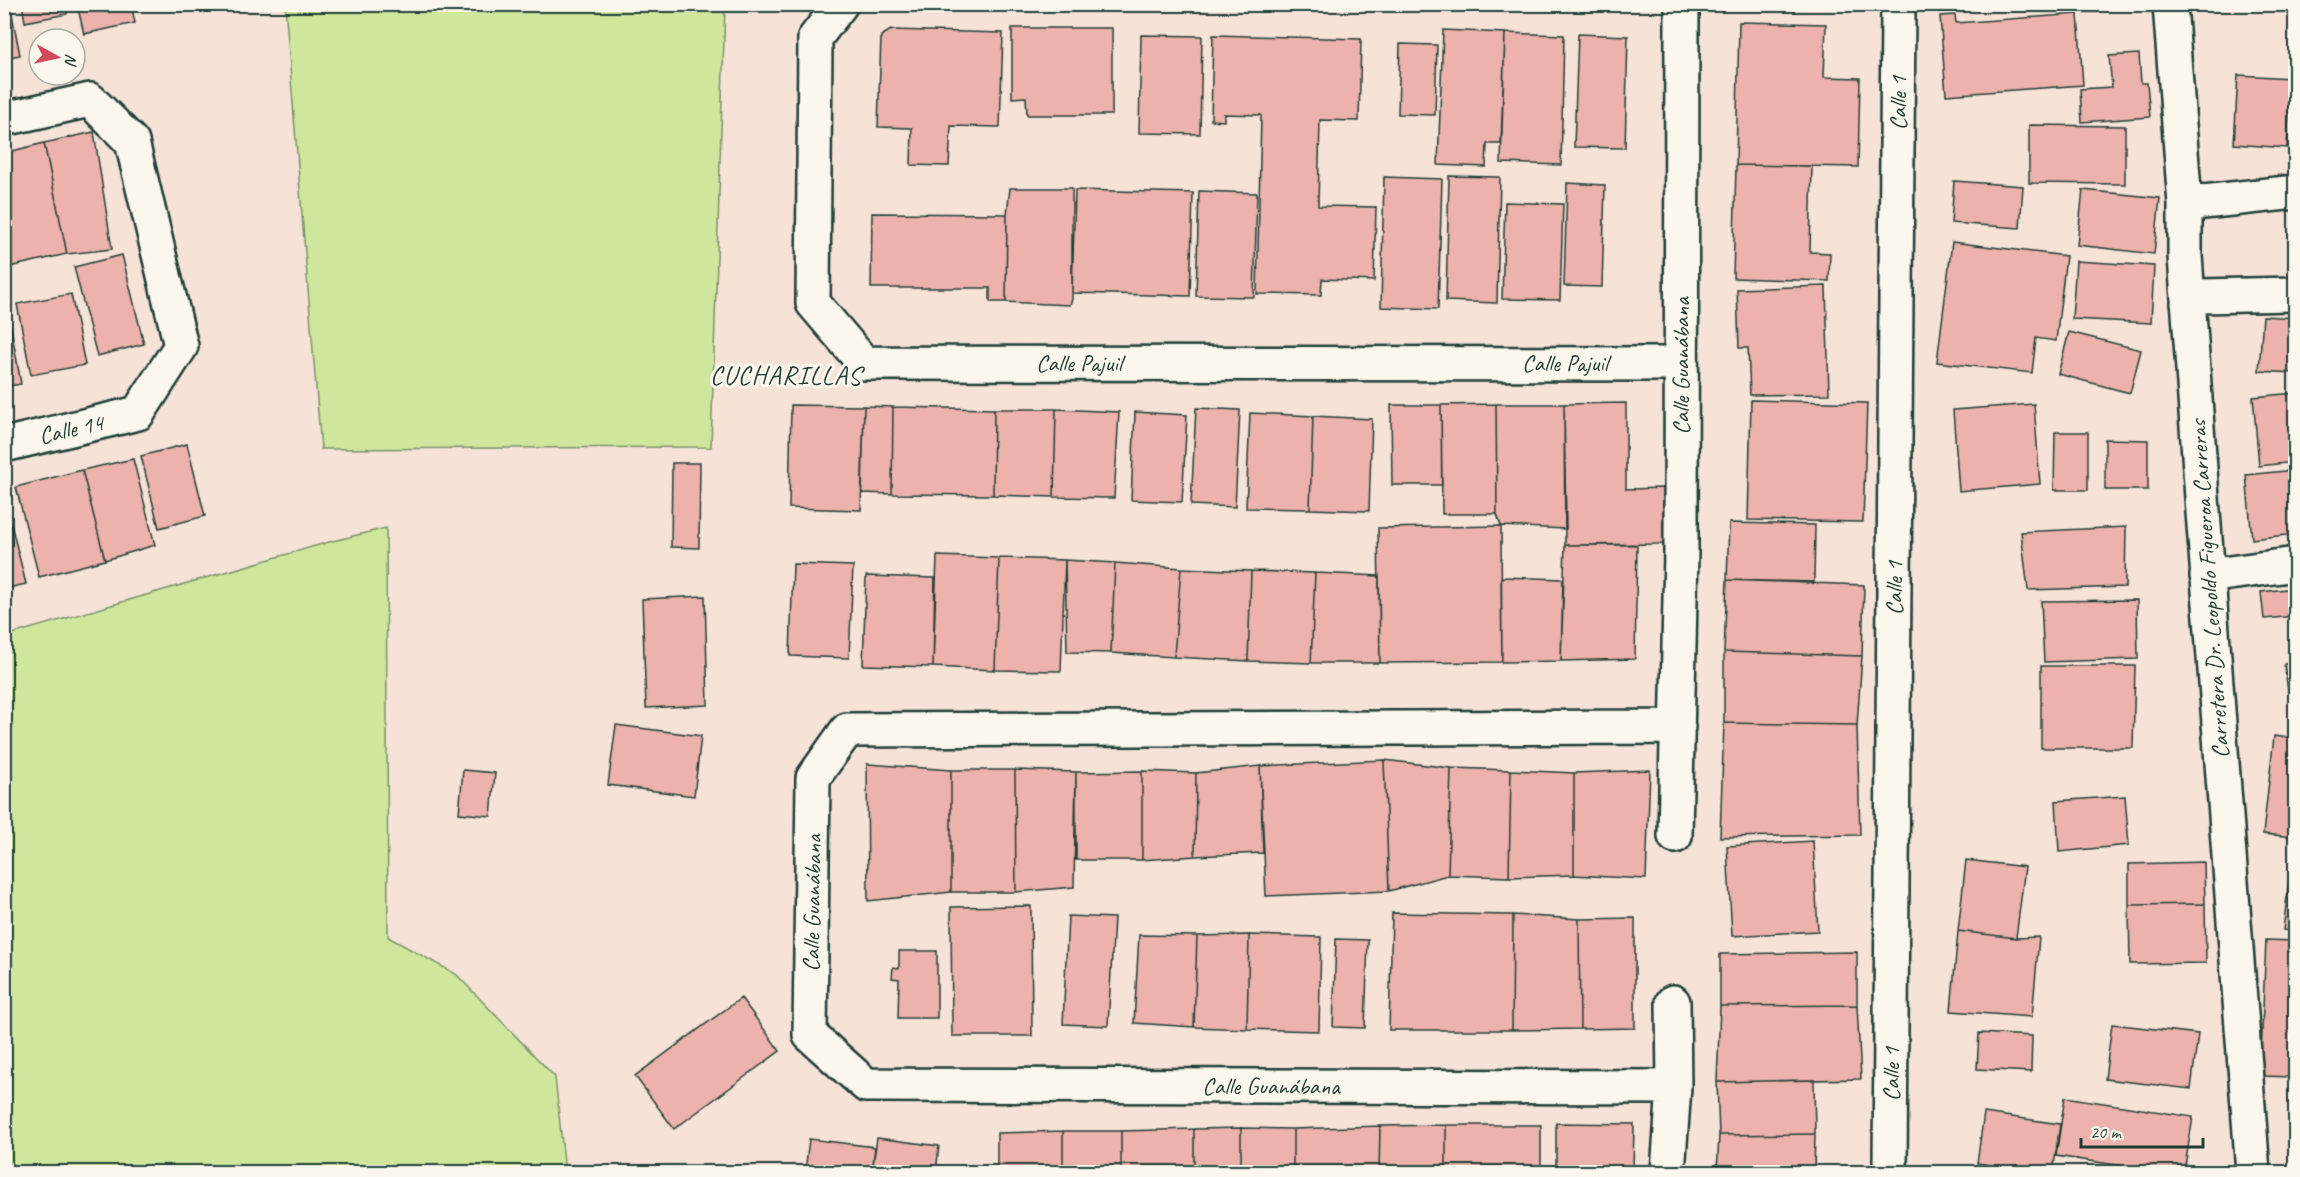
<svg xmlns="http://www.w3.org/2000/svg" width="2300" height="1177" viewBox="0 0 2300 1177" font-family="Caveat,sans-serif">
<rect width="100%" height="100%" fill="#f7e2d8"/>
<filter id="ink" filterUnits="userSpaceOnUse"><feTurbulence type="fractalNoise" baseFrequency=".0167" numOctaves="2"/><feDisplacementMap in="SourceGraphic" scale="12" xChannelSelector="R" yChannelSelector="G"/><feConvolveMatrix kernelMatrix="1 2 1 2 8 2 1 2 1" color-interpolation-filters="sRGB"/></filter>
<g filter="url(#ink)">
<path fill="#cfe79d" stroke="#779268" stroke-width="1.5" d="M285 5H725L711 447 321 449Z
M386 528 388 937 456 974 555 1077 565 1172H5V636L329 542Z"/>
<path fill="#edb2ab" stroke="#1f3d34" stroke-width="1.5" d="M4 4H10L20 55 4 58Z
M22 4H65L67 14 25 22Z
M77 4H131L135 23 84 34Z
M2025 4H2097V12L2025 11Z
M2078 14 2083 85 1946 95 1940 16 1955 15 1956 23Z
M1739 22 1826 24 1824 77 1860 78 1858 167 1736 165Z
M1012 28H1112V115H1027L1026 97 1012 98Z
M891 30 1003 33 1000 127 951 126 949 166 911 165 912 128 878 127 881 36Z
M1443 30 1505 33 1501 144H1487L1486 167 1438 165Z
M1505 33 1564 35 1561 165 1501 163Z
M1578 34 1628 36 1625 148 1574 147Z
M1141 35 1202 36 1200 134 1139 133Z
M1213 35 1361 39 1359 121 1320 120 1318 206 1376 207 1374 281 1322 279 1321 295 1257 294 1261 115 1224 114V121L1211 120Z
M1400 44 1437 45 1435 115 1398 114Z
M2139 54 2141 83H2147L2150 117 2082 122 2080 89 2112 87 2109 56Z
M2238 75 2291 78 2287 148 2234 144Z
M2029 125 2125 126V184L2029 183Z
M94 132 112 249 67 254 44 143Z
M44 143 67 254 9 267 4 249V153Z
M1736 165 1812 166 1810 252 1830 253 1829 281 1733 278Z
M1449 176 1500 177 1497 303 1446 301Z
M1384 177 1442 179 1438 309 1381 307Z
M1954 181 2023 186 2020 228 1951 223Z
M1567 183 1605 185 1602 287 1564 286Z
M1010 188H1072V299L1070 305 1006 302 1007 214Z
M1075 190 1193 193 1190 296 1072 293Z
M2083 190 2160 198 2154 254 2077 245Z
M1199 191 1257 193 1254 297 1196 296Z
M1505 202 1563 204 1560 300 1502 299Z
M872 213 1007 214 1006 302H990V288H871Z
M1952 242 2066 256 2056 341 2036 338 2032 373 1937 362Z
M122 255 144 344 97 356 74 267Z
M2076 261 2154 266 2151 323 2072 319Z
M1826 286 1829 394 1750 395 1748 348H1739L1737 289Z
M4 288 21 384 4 387Z
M71 294 85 365 31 375 17 304Z
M2263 316 2296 318V373L2259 371Z
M2069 332 2141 350 2130 393 2058 374Z
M2296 393V462L2259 466 2253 397Z
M1751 400 1867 403 1863 522 1748 520Z
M1626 403V489L1664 488 1665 544 1565 545 1564 404Z
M1496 404H1564L1566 529 1501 526 1497 514Z
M1496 404 1497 514H1442L1441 405Z
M2034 404 2040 484 1959 491 1953 410Z
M791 405 864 406 861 510 789 508Z
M1391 405H1441L1442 485H1392Z
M864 406 893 407 892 494 862 493Z
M893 407 994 409 993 495 892 494Z
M1196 408 1240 410 1235 507 1191 505Z
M994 409H1056L1054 497 993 495Z
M1056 409 1119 412 1114 498 1054 497Z
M1135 412 1187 415 1182 502 1131 500Z
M1250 413 1313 416 1310 509 1246 508Z
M1313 416 1372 419 1369 511 1310 509Z
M2055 432H2088V490H2054Z
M2105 439 2148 440V490H2105Z
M187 444 205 516 159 528 141 456Z
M133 459 155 545 105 560 82 470Z
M672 463H700L699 548 671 547Z
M82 470 105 560 39 577 16 487Z
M2296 470V534L2252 539 2246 475Z
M4 496 26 584 4 589Z
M1729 523 1815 525 1814 582 1727 580Z
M1501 526 1502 662 1380 663 1378 528Z
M2126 527 2125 587 2028 590 2021 532Z
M1565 545H1637L1635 659 1561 661Z
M937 556 999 558 995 670 933 667Z
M999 558 1065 560 1061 671 995 670Z
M1065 560 1115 563 1111 653 1067 652Z
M1115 563 1181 568 1174 657 1111 653Z
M793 564 853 566 849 658 790 656Z
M1181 568 1251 571 1248 661 1174 657Z
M1251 571 1315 573 1311 663 1248 661Z
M1315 573 1379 576 1380 663H1311Z
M866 576 935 578 933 667 863 665Z
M1501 577 1563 579 1561 661 1502 662Z
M1727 580 1864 585 1862 656 1724 652Z
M2296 588V616L2264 619 2261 592Z
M705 596 708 705 646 708 642 599Z
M2137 600 2138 659 2044 662 2041 601Z
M1724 652 1862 656 1857 725 1724 723Z
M2296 662V715H2292L2284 664Z
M2041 666H2135L2133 748H2041Z
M1724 723 1857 725 1860 835 1720 837Z
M616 725 701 736 694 796 608 785Z
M2274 736 2296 739V837L2263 834Z
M1384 760 1451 768 1448 875 1389 891Z
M1384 760 1389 891 1266 896 1260 766Z
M867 764 951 770V892L868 901Z
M1260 766 1263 853 1195 856 1196 773Z
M1451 768 1511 770 1509 877 1448 875Z
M463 770 495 773 491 816 459 813Z
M951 770H1015L1016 892H951Z
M1015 770 1076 772 1074 887 1016 892Z
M1511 770 1574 773V875L1509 877Z
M1650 770 1646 879 1574 875V773Z
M1142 771V860H1076V772Z
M1142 771 1196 773 1195 856 1142 860Z
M2125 796 2129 845 2059 852 2056 801Z
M1813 841 1818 931 1732 936 1727 846Z
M1966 860 2025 867 2016 938 1958 931Z
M2204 862 2205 904 2129 905V864Z
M2290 871H2296V931L2283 930Z
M2205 904 2206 963 2130 964 2129 905Z
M1031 906 1032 1036H952L951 907Z
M1392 913 1513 915 1512 1030H1389Z
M1513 915 1579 919 1580 1029 1512 1030Z
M1068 916 1114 918 1108 1026 1063 1024Z
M1635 918V1028L1580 1029 1579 919Z
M1958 931 2016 938 2039 937 2032 1017 1951 1011Z
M1139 935 1197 936 1194 1027 1134 1023Z
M1249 935 1247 1029 1194 1027 1197 936Z
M1249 935 1321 937 1319 1031 1247 1029Z
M1336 939 1368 940 1365 1028 1333 1027Z
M2266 940 2296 941V1077L2260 1076Z
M899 951H937V1018H898L899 979 892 978 893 967 899 968Z
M1857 952V1005L1720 1006V954Z
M741 998 780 1051 674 1129 635 1076Z
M1857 1005 1861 1079 1717 1082 1720 1006Z
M2112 1024 2198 1034 2191 1089 2105 1079Z
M1979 1033 2032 1036 2031 1072 1977 1069Z
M1814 1080 1815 1134 1719 1135 1717 1082Z
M2065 1097 2193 1117 2184 1172H2164L2056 1156Z
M1984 1113 2060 1124 2053 1172H2038L1977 1163Z
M1556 1123 1634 1124 1633 1172H1556Z
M1446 1125H1541V1172H1446Z
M1446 1125V1172H1379L1380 1126Z
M1380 1126 1379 1172H1293V1129Z
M1241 1128 1293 1129V1172H1241Z
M1241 1128V1172H1194V1129Z
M1194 1129V1172H1121V1131Z
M1063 1131V1172H997V1133Z
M1063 1131H1121V1172H1063Z
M1815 1134 1814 1172H1717L1719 1135Z
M877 1138 939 1146 936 1172H872Z
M809 1139 875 1147 872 1172H805Z"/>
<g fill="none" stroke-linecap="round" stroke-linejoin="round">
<defs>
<path id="minor" d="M841 4 815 38 813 303 864 363 1680 364
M2170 4 2185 204V256L2203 512 2253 1172
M4 119 90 100 132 142 181 346 138 413 4 445
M2185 204 2296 192
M2188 303 2200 296 2296 294
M2207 576 2296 564
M1675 836 1681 552 1682 4
M1674 1087 866 1085 810 1035 813 778 847 730 1678 727
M1668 1172 1674 1087 1673 1002
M1890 1172 1898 4"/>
</defs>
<use href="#minor" stroke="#1f3d34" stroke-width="38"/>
<use href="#minor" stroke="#fbf7ec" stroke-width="33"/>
</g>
</g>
<g text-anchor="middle" stroke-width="6" stroke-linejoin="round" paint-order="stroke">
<g font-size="24" fill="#1f3d34" stroke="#fbf7ec">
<text transform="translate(1898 103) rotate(-90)" y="8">Calle 1</text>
<text x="1079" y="371">Calle Pajuil</text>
<text x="1565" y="371">Calle Pajuil</text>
<text transform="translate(1681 366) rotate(-90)" y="8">Calle Guanábana</text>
<text transform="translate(71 429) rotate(-13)" y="8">Calle 14</text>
<text transform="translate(1894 588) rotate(-90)" y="8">Calle 1</text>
<text transform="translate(2209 589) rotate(-94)" y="8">Carretera Dr. Leopoldo Figueroa Carreras</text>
<text transform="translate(812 903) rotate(-89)" y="8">Calle Guanábana</text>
<text transform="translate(1891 1074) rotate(-90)" y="8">Calle 1</text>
<text x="1271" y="1094">Calle Guanábana</text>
</g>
<g font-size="26" letter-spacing="1.5" fill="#1f3d34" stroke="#fbf7ec">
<text x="786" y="384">CUCHARILLAS</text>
</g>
</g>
<rect width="2300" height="1177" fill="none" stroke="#fbf7ec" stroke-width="24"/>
<rect x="12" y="12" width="2276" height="1153" fill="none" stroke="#1f3d34" stroke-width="2" filter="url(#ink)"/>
<g transform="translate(57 57) rotate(98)"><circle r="28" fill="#fbf7ec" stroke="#a3ada2" stroke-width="1.5"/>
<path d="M0-4.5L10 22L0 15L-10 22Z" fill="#d1495b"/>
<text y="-9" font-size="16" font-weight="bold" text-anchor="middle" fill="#1f3d34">N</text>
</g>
<path d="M2081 1138v9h122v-9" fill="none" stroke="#1f3d34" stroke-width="3"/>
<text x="2090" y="1138" font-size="18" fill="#1f3d34" stroke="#fbf7ec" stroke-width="4.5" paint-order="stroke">20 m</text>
</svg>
